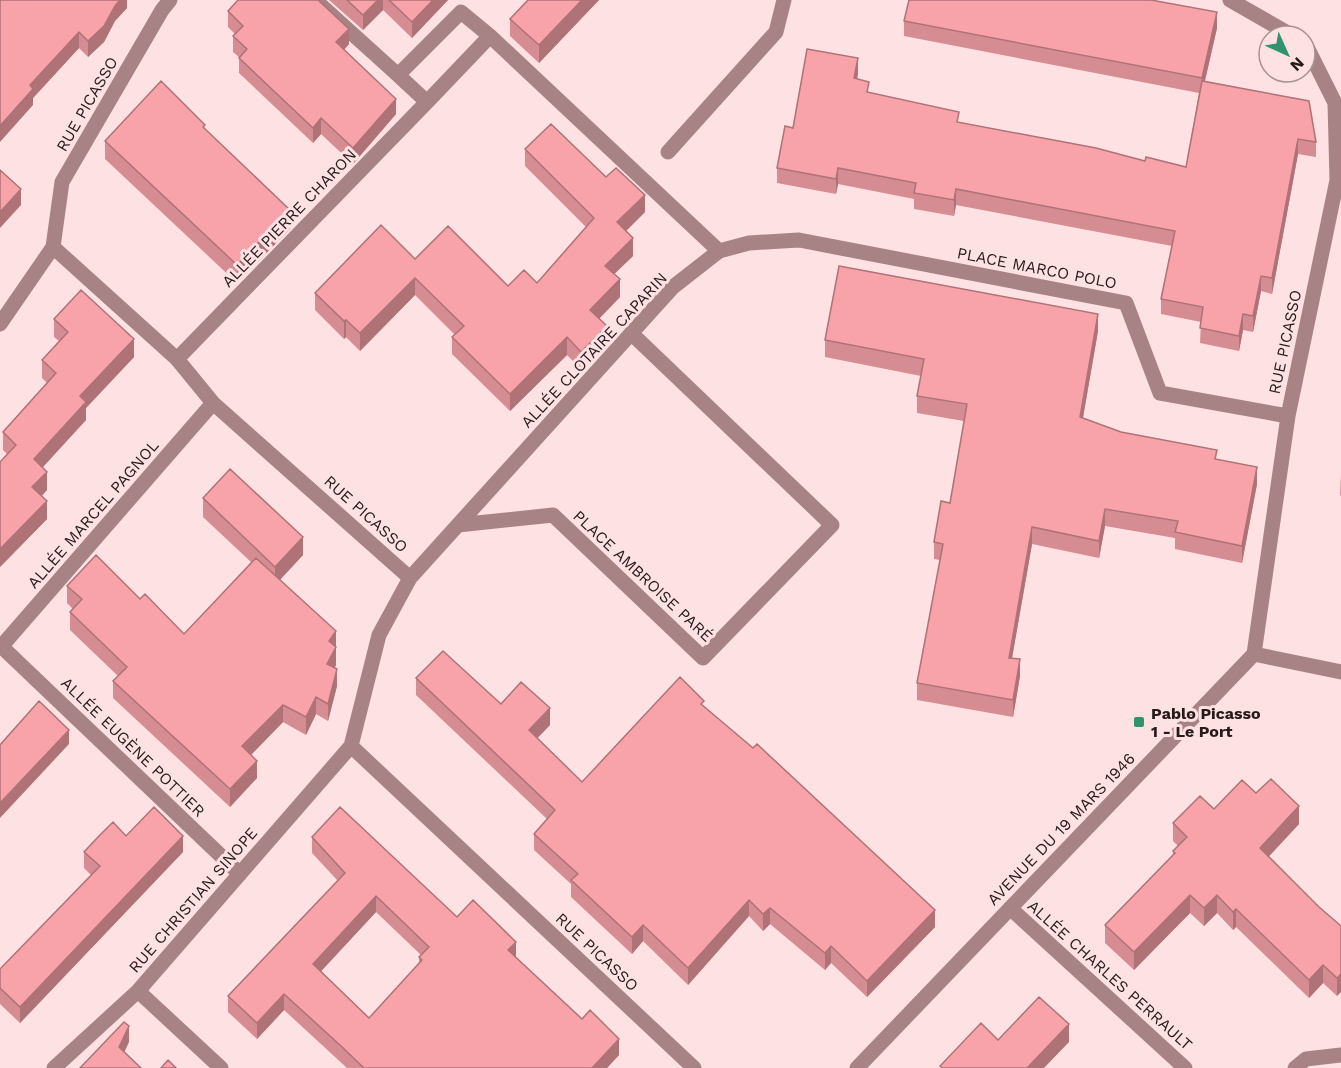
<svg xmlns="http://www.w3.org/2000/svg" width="1341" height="1068" viewBox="0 0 1341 1068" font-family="'Work Sans',sans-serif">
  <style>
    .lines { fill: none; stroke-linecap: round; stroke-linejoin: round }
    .lane { stroke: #a88385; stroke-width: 15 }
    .street { stroke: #a88385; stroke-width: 15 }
    .wall { fill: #d58c92; fill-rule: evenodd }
    .shaded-wall { fill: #ae7277 }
    .building { fill: #f8a3aa; stroke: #ae7277; stroke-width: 1.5; fill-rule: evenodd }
    .poi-dot { fill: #30936e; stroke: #fee2e3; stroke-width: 2 }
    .labels { text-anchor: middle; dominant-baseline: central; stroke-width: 6; stroke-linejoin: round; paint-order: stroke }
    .street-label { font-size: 16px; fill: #261a1b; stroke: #fee2e3 }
    .poi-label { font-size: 16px; font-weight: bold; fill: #261a1b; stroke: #fee2e3; text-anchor: start }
  </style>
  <rect width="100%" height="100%" fill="#fee2e3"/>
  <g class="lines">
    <path class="lane" d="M315,0L398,75
      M490,36L427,102L398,75L461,12L490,36L719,251
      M668,152L776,32L784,0
      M177,359L427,102"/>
    <path class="street" d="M1230,0L1293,36
      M53,247L177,359L213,403L410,578
      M0,324L53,247L62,182L162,10L170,0
      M458,525L553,515L703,658L832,525L631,333
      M2,647L240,874
      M0,648L213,403
      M1254,654L1288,416L1337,180L1335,103L1305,43
      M1254,654L1341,672
      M351,746L694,1068
      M1010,908L1185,1068
      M138,991L221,1068
      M54,1068L138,991L351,746L379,635L410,578L673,287L719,251L749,243L799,240L1126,303L1160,393L1288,416
      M857,1068L1254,654
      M1295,1068L1306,1059L1341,1055"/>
  </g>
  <path class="wall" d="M0,0H127V8L115,21L104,42L88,57L79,48L33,98V105Z
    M329,0H448L412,38L383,10L363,30Z
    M599,0L539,63L510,36V19Z
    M228,11L349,44L344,50L396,114L353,164L321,134L313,143L239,73V57L233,52V36L235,34L228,27Z
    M904,21L1217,28L1205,81L1316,142V157L1298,154L1272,294L1261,291L1253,332L1243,330L1239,351L1200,343L1201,322L1161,314V299L1172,246L956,205L954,216L914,209V199L838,184L836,194L777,183V168L793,128L858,74L857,79L869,93L959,123L1145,161L1186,167L1199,93L904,36Z
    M205,129L290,229L237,283L105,159V141Z
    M525,149L606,177L645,212L626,231L633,256L614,274L620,297L599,319L607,343L581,369L567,355L510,411L452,354V337L455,335L415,295L360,351L346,337L344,339L315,310V293L415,259L508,286L537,283L586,227L525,166Z
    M54,319L134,357L86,408V420L42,467L47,490L42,496L47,519L0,567V462L7,454L3,450V432L47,383L42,378V360L59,341L54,337Z
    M1098,331L1083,418L1121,432L1217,459L1257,484L1242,563L1175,549V538L1105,526L1099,558L1032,544L1012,658L1020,676L1013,717L917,700V683L940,560L934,559V542L950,503L964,421L917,413V396L921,376L825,357V340Z
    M1341,474V496L1340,495Z
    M203,498L303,555L280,580L336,631V665L335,667L337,686L328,721L316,714L306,735L283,722L251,755L257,778L230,807L113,698V681L118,676L70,630V612L73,609L67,603V586L140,599L184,634L251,562L203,517Z
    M416,678L501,704L550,725L537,738L582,782L704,706L935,927L867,997L831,963L825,970L770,924L763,931L749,916L688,985L643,941L632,954L571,897V884L534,850V834L547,819L416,695Z
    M1256,793L1299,824L1269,856L1319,907L1341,926L1337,996L1323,983L1309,998L1236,927L1233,930L1217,913L1204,926L1190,913L1134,970L1105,943V925L1173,855V851L1178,846L1173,841V823Z
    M126,836L183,852L20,1023L0,1004V969L91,875L84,868V852Z
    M312,837L457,917L516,957L619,1055L607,1068H347L284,1010L257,1039L228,1012V996L338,881L312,853ZM376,912L421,955L419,957V964L369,1018L321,971Z"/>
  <path class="shaded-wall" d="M120,0H127V8L115,21L104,42L88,57V41Z
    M378,0H383V10L363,30V15Z
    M433,0H448L412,38V22Z
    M582,0H599L539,63V45Z
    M1217,12V28L1202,93V78Z
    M349,29V44L336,58V42Z
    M79,32V48L33,98V105L0,142V126L30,85Z
    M858,58V74L854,94V78Z
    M396,99V114L353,164V148Z
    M321,118V134L313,143V128Z
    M1298,139V154L1272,294V278Z
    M838,168V184L836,194V179Z
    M21,189V205L0,228V212Z
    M956,189V205L954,216V200Z
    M645,195V212L617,240V222Z
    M290,210V229L237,283V265Z
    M633,238V256L605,283V266Z
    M1261,276V291L1253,332V316Z
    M415,278V295L360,351V333Z
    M620,279V297L590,328V310Z
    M1098,314V331L1080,434V417Z
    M1243,314V330L1239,351V336Z
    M346,320V337L344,339V321Z
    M607,326V343L581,369V352Z
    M567,337V355L510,411V394Z
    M134,339V357L86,408V420L34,477V459L80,396Z
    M1257,467V484L1242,563V546Z
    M47,472V490L32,505V487Z
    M47,501V519L0,567V549Z
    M1105,509V526L1099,558V541Z
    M1032,527V544L1009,675V658Z
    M303,537V555L275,585V567Z
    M336,631V665L327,682V664L329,641Z
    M1020,659V676L1013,717V700Z
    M337,669V686L328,721V704Z
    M316,697V714L306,735V717Z
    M283,705V722L242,764V746Z
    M550,708V725L529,747V730Z
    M69,730V744L0,818V803Z
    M257,761V778L230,807V789Z
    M1299,806V824L1260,866V848Z
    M183,836V852L20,1023V1007Z
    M1190,895V913L1134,970V952Z
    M1217,895V913L1204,926V908Z
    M376,896V912L313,980V964Z
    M749,900V916L688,985V968Z
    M770,908V924L763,931V914Z
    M1236,909V927L1233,930V912Z
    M935,910V927L867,997V981Z
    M643,925V941L632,954V937Z
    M516,942V959L508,950Z
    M831,946V963L825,970V953Z
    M1323,965V983L1309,998V980Z
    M1341,974V992L1337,996V978Z
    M284,994V1010L257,1039V1023Z
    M1069,1024V1042L1044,1068H1027Z
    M129,1026V1042L119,1064V1047Z
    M619,1039V1055L607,1068H592Z"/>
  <path class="building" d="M0,0H120L115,6L104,26L88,41L79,32L30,85L33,89L0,126Z
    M238,0H318L349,29L336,42L396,99L353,148L321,118L313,128L239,58L247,49L233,36L243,26L228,11Z
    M347,0H378L363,15Z
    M389,0H433L412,22Z
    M528,0H582L539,45L510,19Z
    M909,0H1151L1217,12L1202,78L904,21Z
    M807,49L858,58L854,78L869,82L867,92L959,112L957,122L1096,148L1145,161L1146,157L1186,167L1202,81L1309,101L1316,142L1298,139L1272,278L1261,276L1253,316L1243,314L1239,336L1200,328L1203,307L1161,299L1175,231L956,189L954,200L914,193L916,183L838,168L836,179L777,168L785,126L793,128Z
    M161,81L205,125L203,127L290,210L237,265L105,141Z
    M551,124L606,177L616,168L645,195L617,222L633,238L605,266L620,279L590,310L607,326L581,352L567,337L510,394L452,337L464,326L415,278L360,333L346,320L344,321L315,293L381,225L415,259L448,226L508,286L524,270L537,283L594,218L525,149Z
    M0,170L21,189L0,212Z
    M839,266L1098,314L1080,417L1121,432L1217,450L1215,459L1257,467L1242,546L1175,532L1178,521L1105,509L1099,541L1032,527L1009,658L1020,659L1013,700L917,683L943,544L934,542L941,501L950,503L967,404L917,396L924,359L825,340Z
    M81,290L134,339L80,396L86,402L34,459L47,472L32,487L47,501L0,549V462L16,445L3,432L56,373L42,360L68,332L54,319Z
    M230,469L303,537L275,567L203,498Z
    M96,555L140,599L145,594L184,634L256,558L336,631L329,641L336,647L327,664L337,669L328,704L316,697L306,717L283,705L242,746L257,761L230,789L113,681L127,667L70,612L82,599L67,586Z
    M443,651L501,704L521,682L550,708L529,730L582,782L680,677L704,701L701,704L753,748L757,744L935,910L867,981L831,946L825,953L770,908L763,914L749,900L688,968L643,925L632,937L571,880L578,874L534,834L555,810L416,678Z
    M39,701L69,730L0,803V745Z
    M1271,779L1299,806L1260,848L1319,907L1341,926V974L1337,978L1323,965L1309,980L1236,909L1233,912L1217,895L1204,908L1190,895L1134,952L1105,925L1175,853L1173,851L1187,837L1173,823L1200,796L1214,809L1242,780L1256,793Z
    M154,807L183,836L20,1007L0,988V969L100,866L84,852L98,837L113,822L126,836Z
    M340,807L457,917L473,900L516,942L508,950L582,1019L590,1010L619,1039L592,1068H364L341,1046L284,994L257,1023L228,996L345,873L312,837ZM376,896L429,947L419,957L422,960L369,1018L313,964Z
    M1039,997L1069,1024L1027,1068H943L940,1066L981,1023L998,1040Z
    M124,1022L129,1026L119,1047L141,1068H80Z
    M168,1060L176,1068H161Z"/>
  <rect class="poi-dot" x="1133" y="716" width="12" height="12" rx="3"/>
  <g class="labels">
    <g class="street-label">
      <text transform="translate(87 104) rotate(-60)">RUE PICASSO</text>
      <text transform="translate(289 218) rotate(-46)">ALLÉE PIERRE CHARON</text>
      <text transform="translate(1037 268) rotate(11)">PLACE MARCO POLO</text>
      <text transform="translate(1285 342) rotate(-78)">RUE PICASSO</text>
      <text transform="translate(594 350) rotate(-47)">ALLÉE CLOTAIRE CAPARIN</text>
      <text transform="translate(93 514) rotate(-49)">ALLÉE MARCEL PAGNOL</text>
      <text transform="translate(366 514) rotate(42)">RUE PICASSO</text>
      <text transform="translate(643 576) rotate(43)">PLACE AMBROISE PARÉ</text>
      <text transform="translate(133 747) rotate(44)">ALLÉE EUGÈNE POTTIER</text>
      <text transform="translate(1061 829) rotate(-46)">AVENUE DU 19 MARS 1946</text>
      <text transform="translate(193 900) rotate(-49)">RUE CHRISTIAN SINOPE</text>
      <text transform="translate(597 952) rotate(43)">RUE PICASSO</text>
      <text transform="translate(1110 975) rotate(42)">ALLÉE CHARLES PERRAULT</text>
    </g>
    <g class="poi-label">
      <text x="1151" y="713">Pablo Picasso<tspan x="1151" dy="18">1 - Le Port</tspan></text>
    </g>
  </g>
  <g transform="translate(1287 54) rotate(135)"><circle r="28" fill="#fee2e3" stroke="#a89293" stroke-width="1.5"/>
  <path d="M0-4.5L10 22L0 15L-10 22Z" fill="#30936e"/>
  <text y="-9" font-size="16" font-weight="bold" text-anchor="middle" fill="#261a1b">N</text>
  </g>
</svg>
